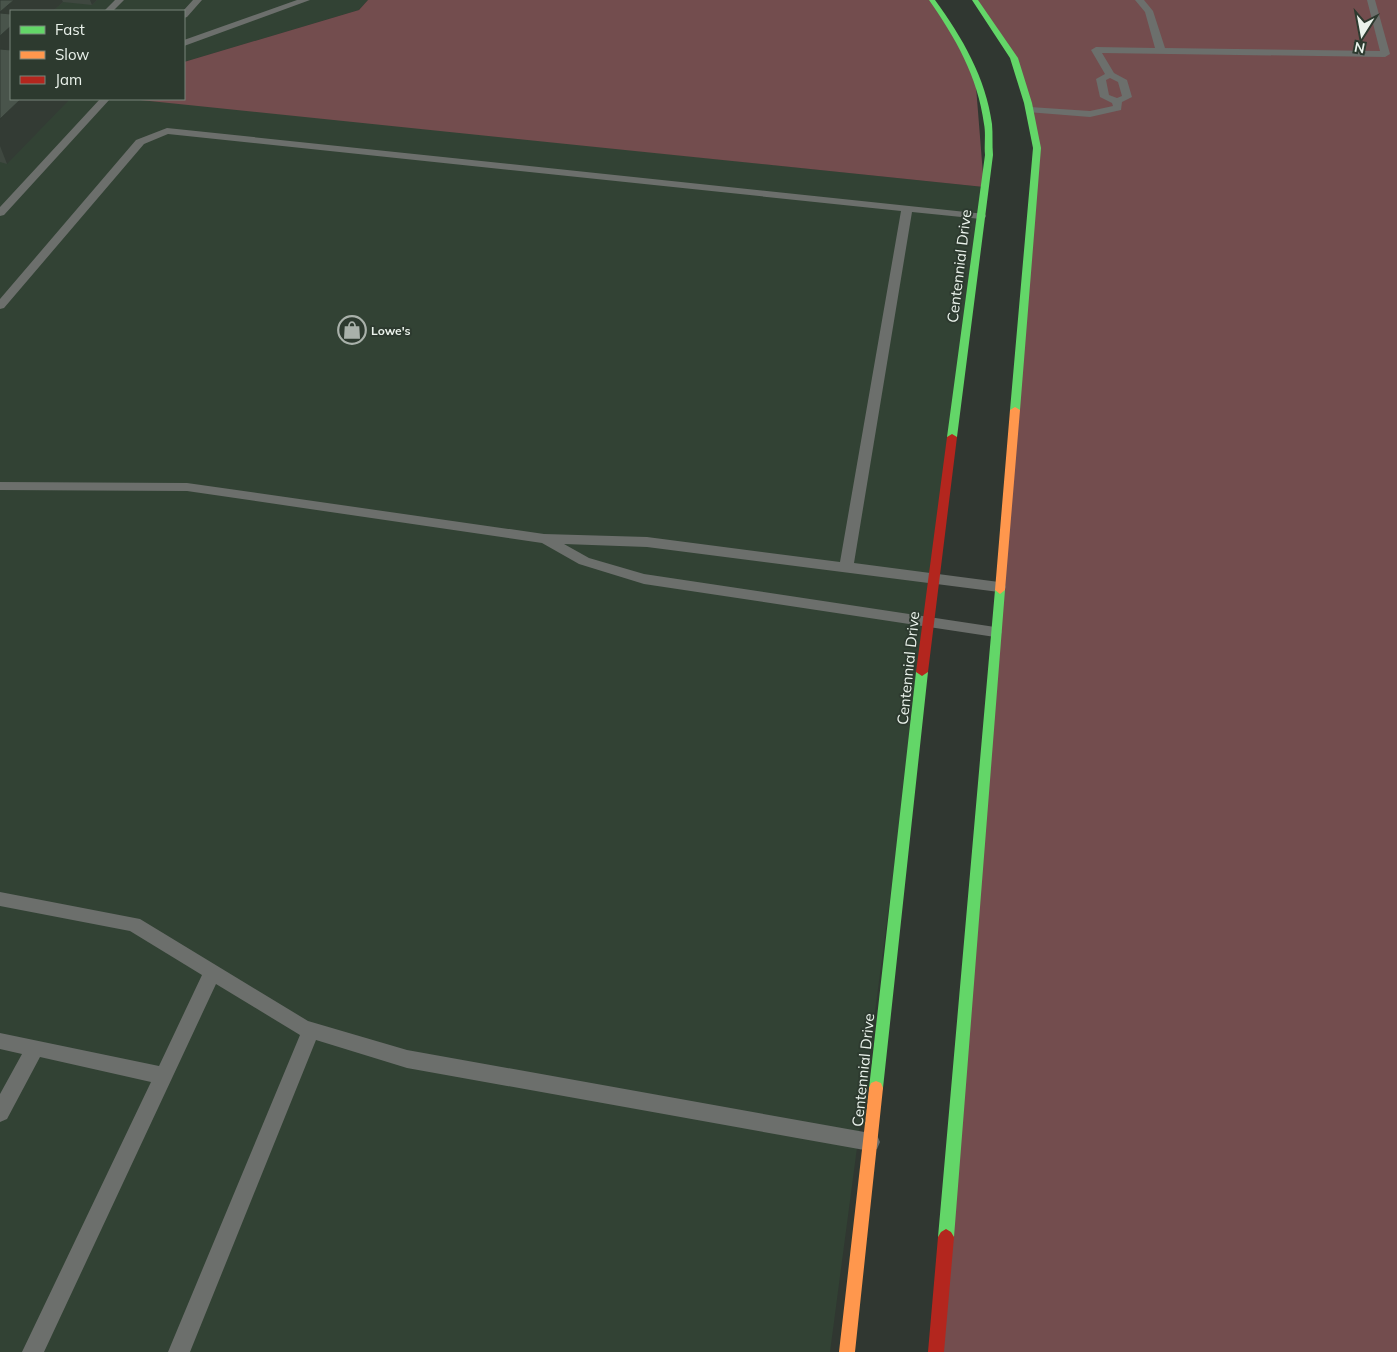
<svg xmlns="http://www.w3.org/2000/svg" width="1397" height="1352" viewBox="0 0 1397 1352" font-family="Mulish,sans-serif">
  <style>
    .built { fill: #324234 }
    .green { fill: #734d4e }
    .lines { fill: none; stroke-linecap: round; stroke-linejoin: round }
    .lane { fill: #6c6f6c; fill-rule: evenodd }
    .fast { fill: #63d668; fill-rule: evenodd }
    .slow { fill: #ff974d; fill-rule: evenodd }
    .jam { fill: #b3261e; fill-rule: evenodd }
    .wall { fill: #3f4840 }
    .shaded-wall { fill: #333b34 }
    .building { fill: #49544b; stroke: #333b34 }
    .labels { text-anchor: middle; dominant-baseline: central; stroke-width: 4; stroke-linejoin: round; paint-order: stroke }
    .far-poi-label { font-size: 12px; font-weight: bold; fill: #eaf2eb; stroke: #2d3a2f; text-anchor: start }
    .street-label { font-size: 15px; fill: #eaf2eb; stroke: #2d3a2f }
  </style>
  <rect width="100%" height="100%" fill="#303731"/>
  <path class="built" d="M0,0H368L359,10L184,62V11H11V99H141L984,187L830,1352H0Z"/>
  <path class="green" d="M368,0H932L975,74L984,187L140,100L184,99V62L359,10Z
    M975,0H1397V1352H937L1037,148L1014,58Z"/>
  <g class="lines">
    <path class="lane" d="M115,0H124L113,11H104Z
      M193,0H202L187,17L184,18L183,11Z
      M297,0H310L184,46V40Z
      M1135,0H1144L1153,11L1165,48L1380,51L1367,0H1375L1390,54L1385,57L1102,53L1114,73L1127,80L1132,97L1122,102L1121,110L1090,117L1027,112V108L1030,107L1090,111L1113,106L1112,103L1100,97L1096,79L1105,74L1091,50L1096,47L1155,48L1145,12ZM1110,78L1118,82L1122,96L1117,98L1109,95L1106,80Z
      M100,99H110L4,215L0,216V207Z
      M167,128L985,214L986,216L985,218L981,219L912,212L854,563L999,582L1004,583L1006,587L1004,591L999,592L647,547L564,544L589,558L644,574L995,627L1000,628L1002,632L1000,636L995,637L644,584L579,564L542,543L187,491L0,490V482L187,483L544,534L647,537L840,562L901,211L168,134L144,144L4,308L0,309V299L136,140Z
      M0,892L140,919L308,1021L407,1050L870,1133L877,1135L880,1142L877,1149L870,1151L407,1068L316,1040L190,1352H168L300,1035L216,984L44,1352H22L151,1082L40,1057L7,1119L0,1122V1094L22,1054L0,1049V1033L159,1066L202,975L130,931L0,906Z"/>
    <path class="fast" d="M929,0H935C962,37 986,78 992,124C993,134 992,145 993,155L957,437L952,440L947,437L985,155C984,145 986,134 984,124C978,77 955,37 929,0Z
      M972,0H978L1018,58L1032,103L1041,148L1020,410L1015,413L1010,410L1033,148L1024,103L1010,58Z
      M1000,586L1005,590L954,1237L951,1242L946,1245L941,1242L938,1237L995,590Z
      M922,668L928,672L883,1088L881,1093L876,1095L871,1093L869,1088L916,672Z"/>
    <path class="slow" d="M1015,407L1020,410L1005,590L1000,594L995,590L1010,410Z
      M876,1081L881,1083L883,1088L855,1352H839L869,1088L871,1083Z"/>
    <path class="jam" d="M952,434L957,437L928,672L922,676L916,672L947,437Z
      M946,1229L951,1232L954,1237L944,1352H928L938,1237L941,1232Z"/>
  </g>
  <path class="wall" d="M0,0H97L92,5L63,2L53,11H11L7,164L0,162Z"/>
  <path class="shaded-wall" d="M14,0H62L63,2L53,11H11V74L0,81V12Z
    M90,0H97L92,5Z
    M21,99H70L7,164L0,146V119Z"/>
  <path class="building" d="M0,0H14L0,12Z
    M0,13L11,14V26L0,36Z
    M0,49L11,50V99H21L0,119Z"/>
  <defs>
    <symbol id="shop-ring" viewBox="-11 -11 22 22"><circle r="9.5" fill="#2d3a2f" stroke="#a9b1aa" stroke-width="1.5"/><path d="M-5-2.5h2.3a2.7 3.5 0 0 1 5.4 0H5L5.5 6h-11ZM-1.5-2.5h3a1.5 2.3 0 0 0-3 0Z" fill="#a9b1aa"/></symbol>
  </defs>
  <g fill-rule="evenodd">
    <use href="#shop-ring" x="336" y="314" width="32" height="32"/>
  </g>
  <g class="labels">
    <g class="far-poi-label">
      <text x="371" y="330">Lowe's</text>
    </g>
    <g class="street-label">
      <text transform="translate(959 266) rotate(-83)">Centennial Drive</text>
      <text transform="translate(908 668) rotate(-84)">Centennial Drive</text>
      <text transform="translate(863 1070) rotate(-84)">Centennial Drive</text>
    </g>
  </g>
  <rect x="10" y="10" width="175" height="90" fill="#2d3a2f" stroke="#79847a"/>
  <rect x="20" y="26" width="25" height="8" fill="#63d668" stroke="#79847a"/>
  <text x="55" y="35" font-size="15" fill="#eaf2eb">Fast</text>
  <rect x="20" y="51" width="25" height="8" fill="#ff974d" stroke="#79847a"/>
  <text x="55" y="60" font-size="15" fill="#eaf2eb">Slow</text>
  <rect x="20" y="76" width="25" height="8" fill="#b3261e" stroke="#79847a"/>
  <text x="55" y="85" font-size="15" fill="#eaf2eb">Jam</text>
  <g transform="translate(1362 35) rotate(191)" stroke="#2d3a2f" stroke-width="4" paint-order="stroke">
  <path d="M0-4L9 19L0 12L-9 19Z" fill="#eaf2eb"/>
  <text y="-8" font-size="14" font-weight="bold" text-anchor="middle" fill="#eaf2eb">N</text>
  </g>
</svg>
